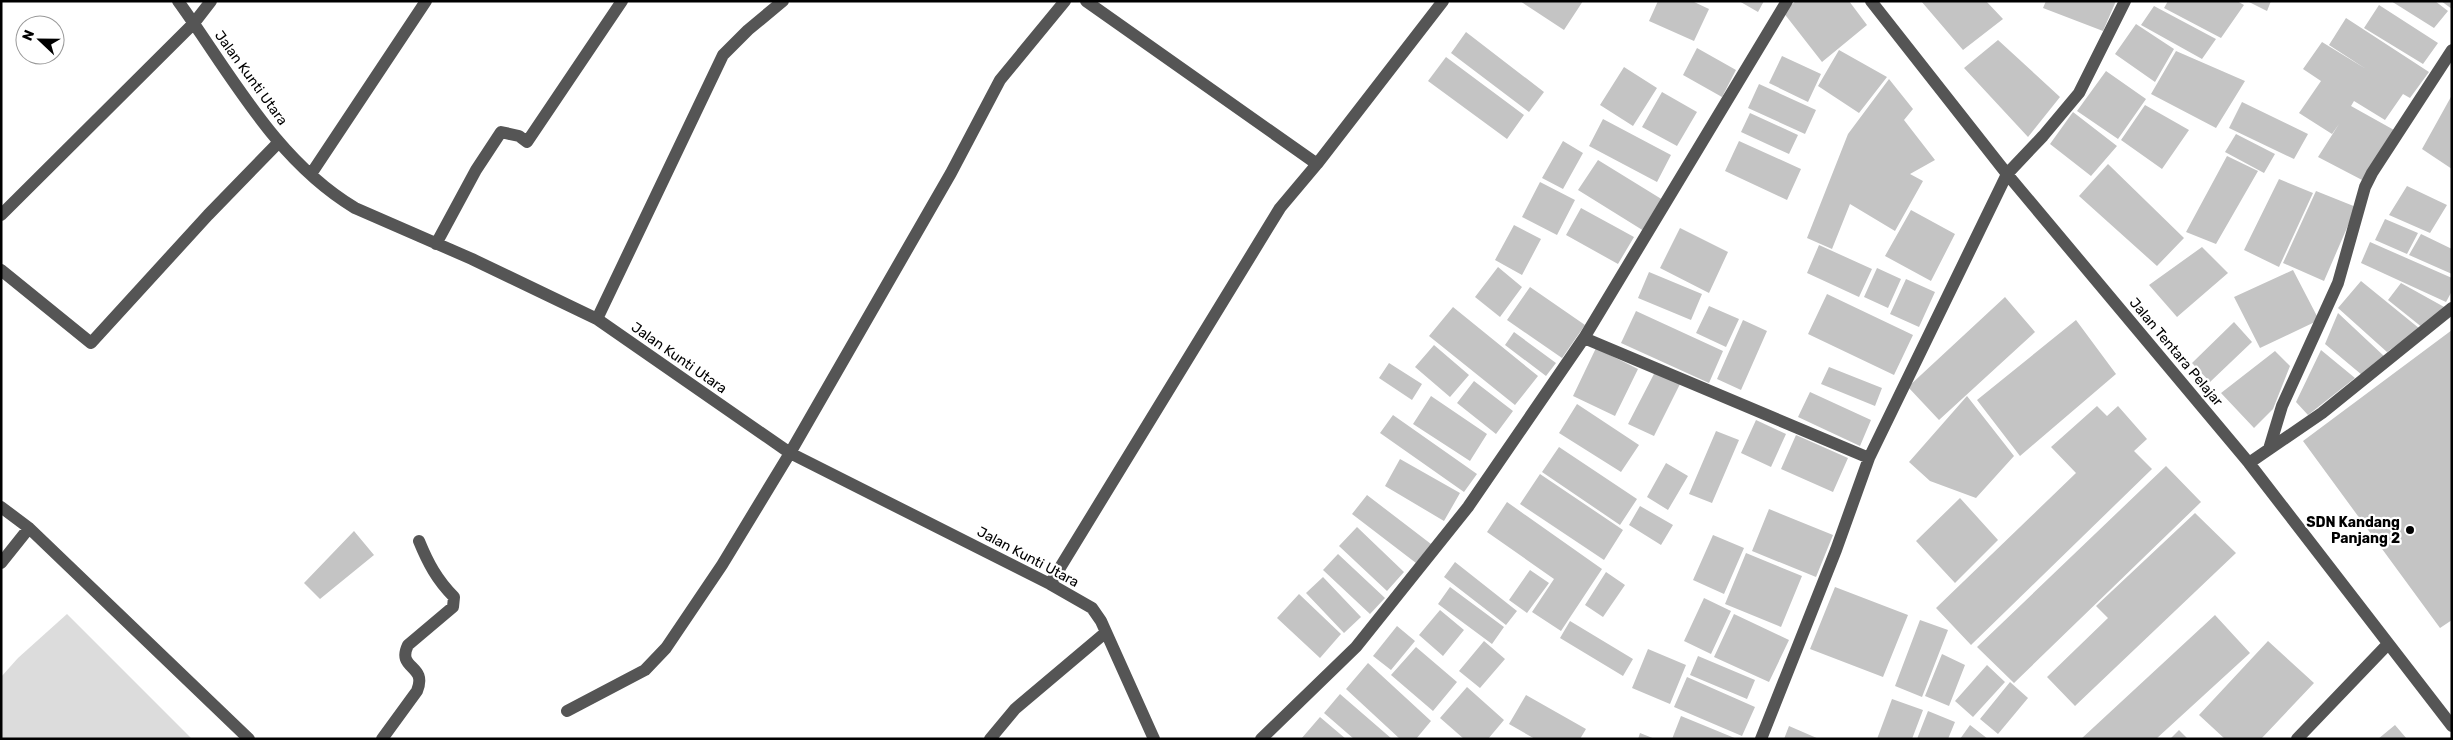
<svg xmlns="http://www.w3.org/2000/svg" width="2453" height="740" viewBox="0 0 2453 740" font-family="Rubik,sans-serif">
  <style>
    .green { fill: #dcdcdc }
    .building { fill: #c4c4c4 }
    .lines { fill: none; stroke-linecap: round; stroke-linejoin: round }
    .minor { stroke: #555; stroke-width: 12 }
    .poi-dot { fill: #000; stroke: #fff; stroke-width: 2 }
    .labels { text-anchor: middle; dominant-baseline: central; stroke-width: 4.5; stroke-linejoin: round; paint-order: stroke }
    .street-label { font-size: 14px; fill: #000; stroke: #fff }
    .poi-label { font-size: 14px; font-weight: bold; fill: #000; stroke: #fff; text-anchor: end }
  </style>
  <rect width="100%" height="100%" fill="#fff"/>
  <path class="green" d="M67,614L192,739H1V677L18,658Z"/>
  <path class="building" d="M1520,1H1583L1564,30Z
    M1658,1H1692L1709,9L1694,41L1649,21Z
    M1739,1H1764L1758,12Z
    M1796,1H1849L1867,25L1822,62L1783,12Z
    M1921,1H1986L2003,19L1963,50Z
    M2046,1H2116L2103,31L2043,8Z
    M2168,1H2237L2244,5L2221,38L2164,8Z
    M2247,1H2271L2267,11Z
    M2391,1H2435L2448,11L2434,28Z
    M2441,1H2452V9Z
    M2379,5L2438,43L2423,64L2364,28Z
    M2154,6L2216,39L2202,59L2141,25Z
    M2346,18L2429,72L2410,98L2403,94L2385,120L2354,101L2351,106L2394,130L2364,181L2318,157L2339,124L2332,134L2299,113L2321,81L2303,69L2322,42L2366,69L2329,45Z
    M2136,24L2174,49L2155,82L2115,54Z
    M1466,32L1544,92L1529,112L1451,53Z
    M1998,40L2060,97L2028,137L1964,68Z
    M1697,48L1736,70L1722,97L1683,75Z
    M1839,50L1887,77L1859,113L1818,86Z
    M2176,51L2245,81L2216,128L2151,94Z
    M1782,56L1821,74L1808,102L1769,83Z
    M1446,57L1524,115L1507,139L1428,81Z
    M1624,67L1657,88L1633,126L1600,105Z
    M2106,71L2146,99L2118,139L2077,111Z
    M1889,79L1913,109L1904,120L1935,160L1910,174L1923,181L1895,231L1850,204L1832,249L1807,238L1848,134Z
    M1759,84L1816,110L1805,134L1748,108Z
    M1662,92L1697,112L1677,146L1642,127Z
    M2452,95V169L2422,149Z
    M2242,102L2308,134L2294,159L2229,128Z
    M2145,105L2189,130L2162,169L2121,140Z
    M2073,112L2117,146L2091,176L2050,144Z
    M1750,113L1798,135L1789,154L1741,132Z
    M1603,119L1671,155L1657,182L1589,146Z
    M2236,134L2275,154L2264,173L2225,152Z
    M1563,141L1583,153L1563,189L1542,178Z
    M1739,141L1801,169L1787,200L1725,171Z
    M2227,156L2258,171L2216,244L2186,232Z
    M1598,160L1663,200L1644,231L1578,190Z
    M2108,164L2184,238L2157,266L2079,196Z
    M2279,179L2313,193L2279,267L2244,250Z
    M1540,182L1575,200L1557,235L1522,217Z
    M2407,186L2447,205L2430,233L2389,215Z
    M2316,191L2356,207L2324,281L2283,263Z
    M1581,208L1634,237L1618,264L1566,235Z
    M1911,210L1955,234L1931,281L1885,256Z
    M2385,219L2418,233L2407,254L2375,240Z
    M1514,225L1541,239L1522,275L1495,260Z
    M1680,228L1728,252L1709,293L1660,268Z
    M2421,234L2452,249V274L2409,255Z
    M2370,242L2452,278V291L2446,302L2361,263Z
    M1819,245L1872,269L1859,297L1807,273Z
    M2202,247L2228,273L2177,317L2149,285Z
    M1498,267L1522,287L1500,317L1475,297Z
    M1877,268L1901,279L1888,308L1864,297Z
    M2293,270L2319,320L2260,348L2234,297Z
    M1649,272L1702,294L1691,320L1638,298Z
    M1906,279L1935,292L1919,327L1890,314Z
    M2361,281L2420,329L2387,352L2338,308Z
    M2401,283L2446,308L2423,328L2388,300Z
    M1530,287L1585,325L1562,358L1507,320Z
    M1827,294L1913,335L1894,375L1808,334Z
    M2005,297L2035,332L1939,420L1908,387Z
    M1709,306L1739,319L1726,347L1696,333Z
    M1453,307L1538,376L1515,405L1429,336Z
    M1636,311L1723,351L1709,383L1621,343Z
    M2338,313L2385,357L2362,375L2325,344Z
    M1743,320L1767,331L1741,390L1717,379Z
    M2076,320L2116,374L2020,456L1977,400Z
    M2234,322L2252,342L2210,382L2192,363Z
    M2452,330V620L2440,628L2303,441Z
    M1514,332L1556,363L1546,376L1505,345Z
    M1434,345L1469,375L1450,397L1415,367Z
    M1596,348L1638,369L1615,416L1573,396Z
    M2321,350L2355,378L2308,415L2296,402Z
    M2275,351L2290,366L2273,409L2254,428L2221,393Z
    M1389,363L1422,384L1412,400L1379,378Z
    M1829,367L1882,388L1875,406L1821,384Z
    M1655,372L1680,384L1654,436L1628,424Z
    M1474,381L1513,411L1496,434L1457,403Z
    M1810,392L1871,420L1860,446L1798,417Z
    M1431,396L1487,434L1470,461L1413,424Z
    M1967,396L2014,456L1976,498L1930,481L1909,462Z
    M1577,404L1639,445L1621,472L1559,433Z
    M2097,406L2107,416L2118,406L2147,439L2134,451L2152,469L1971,645L1936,608L2076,473L2051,447Z
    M1393,415L1477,474L1464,492L1380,433Z
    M1756,420L1786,434L1771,467L1741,453Z
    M1716,431L1739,440L1712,503L1689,494Z
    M1796,435L1848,458L1833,492L1781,469Z
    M1559,447L1637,499L1620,525L1542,472Z
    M1400,459L1460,493L1444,521L1385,486Z
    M1666,463L1688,476L1668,510L1647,497Z
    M2166,466L2201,502L2014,683L1977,647Z
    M1540,474L1623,530L1604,560L1520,504Z
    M1367,495L1431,544L1416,563L1352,514Z
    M1960,498L1998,540L1955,583L1916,541Z
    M1507,502L1602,569L1561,631L1532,612L1554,579L1487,532Z
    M1640,506L1673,525L1661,545L1629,525Z
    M1769,509L1833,535L1816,577L1752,551Z
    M2195,513L2236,553L2075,706L2047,677L2108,618L2096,606Z
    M1357,527L1404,572L1387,591L1339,546Z
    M354,531L374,555L320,599L304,583Z
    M1713,535L1744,548L1724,594L1693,580Z
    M1746,553L1802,576L1781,627L1725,604Z
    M1338,554L1385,598L1370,614L1323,570Z
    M1455,562L1517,611L1506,625L1444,577Z
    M1530,570L1549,583L1527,613L1509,600Z
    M1606,572L1625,585L1603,617L1585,605Z
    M1323,577L1361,617L1344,633L1306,593Z
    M1450,587L1504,627L1492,644L1438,604Z
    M1835,587L1908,615L1883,677L1810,649Z
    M1299,594L1341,634L1320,658L1277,618Z
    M1704,598L1731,611L1711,654L1684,641Z
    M1440,610L1464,630L1443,656L1419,635Z
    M1734,614L1789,640L1769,682L1714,657Z
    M2215,615L2250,653L2156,739H2081Z
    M1920,620L1948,630L1922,697L1895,686Z
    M1570,621L1633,659L1623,676L1560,638Z
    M1397,626L1415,641L1391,670L1373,656Z
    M1484,641L1505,659L1480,688L1459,671Z
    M2268,641L2314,683L2261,739H2225L2199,715Z
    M1416,647L1457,682L1433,711L1391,675Z
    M1648,649L1686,665L1670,704L1632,688Z
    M1942,654L1965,665L1949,706L1925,696Z
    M1698,656L1755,680L1747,699L1690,675Z
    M1368,663L1431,721L1416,739H1400L1346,689Z
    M1987,665L2005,682L1973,717L1955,701Z
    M1687,677L1755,707L1742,736L1674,707Z
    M2010,682L2028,698L1998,734L1980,719Z
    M1467,687L1504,720L1488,739H1464L1440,718Z
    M1340,694L1392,739H1354L1324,713Z
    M1526,695L1586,729L1580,739H1535L1509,724Z
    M1892,699L1923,710L1912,739H1877Z
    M1928,711L1955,722L1948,739H1917Z
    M1681,716L1737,739H1672Z
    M1320,717L1346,739H1301Z
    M1970,725L1988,739H1960Z
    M2395,725L2407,739H2378Z
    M1789,726L1819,739H1784Z
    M2179,730L2188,739H2170Z
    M1640,733L1655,739H1638Z"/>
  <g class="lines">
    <path class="minor" d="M178,1C231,74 275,160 355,208L472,259L597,319L790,453L1050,584L1092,608L1101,621L1154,739
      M1086,1L1317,164
      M1871,1L2007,174L2249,463L2452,726
      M311,174L426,1
      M1,215L194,23L211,1
      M436,244L476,170L501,132L519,136L527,142L622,1
      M1,270L91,343L208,215L279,142
      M597,319L723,55L748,30L783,1
      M1584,338L1869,458
      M2269,449L2282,406L2338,283L2365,187L2372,173L2452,50
      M2249,463L2322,413L2452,308
      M1,507L29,528L249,739
      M1,563L29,528
      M1050,584L1280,208L1317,164L1443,1
      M567,711L645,670L666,648L722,565L790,453L951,173L1000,80L1065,1
      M382,739L417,691C428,664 396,670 408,645L453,607L454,597C437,580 428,563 419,541
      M990,739L1015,709L1105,633
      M1261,739L1356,647L1468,507L1584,338L1787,1
      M1761,739L1836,550L1869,458L2007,174L2043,136L2079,93L2125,1
      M2297,739L2388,644"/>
  </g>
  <circle class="poi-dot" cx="2410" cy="530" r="5"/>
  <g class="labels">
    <g class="street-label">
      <text transform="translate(251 78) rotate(54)">Jalan Kunti Utara</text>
      <text transform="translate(2176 352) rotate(50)">Jalan Tentara Pelajar</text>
      <text transform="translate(679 358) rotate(35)">Jalan Kunti Utara</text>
      <text transform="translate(1028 557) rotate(28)">Jalan Kunti Utara</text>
    </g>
    <g class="poi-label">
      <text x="2400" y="522">SDN Kandang<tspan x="2400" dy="16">Panjang 2</tspan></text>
    </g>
  </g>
  <rect width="2453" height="740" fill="none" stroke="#000000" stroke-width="5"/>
  <g transform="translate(40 40) rotate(292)"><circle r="24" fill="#ffffff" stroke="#999999"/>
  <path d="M0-4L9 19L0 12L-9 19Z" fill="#000000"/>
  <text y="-8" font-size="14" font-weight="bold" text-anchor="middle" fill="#000000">N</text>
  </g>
</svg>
